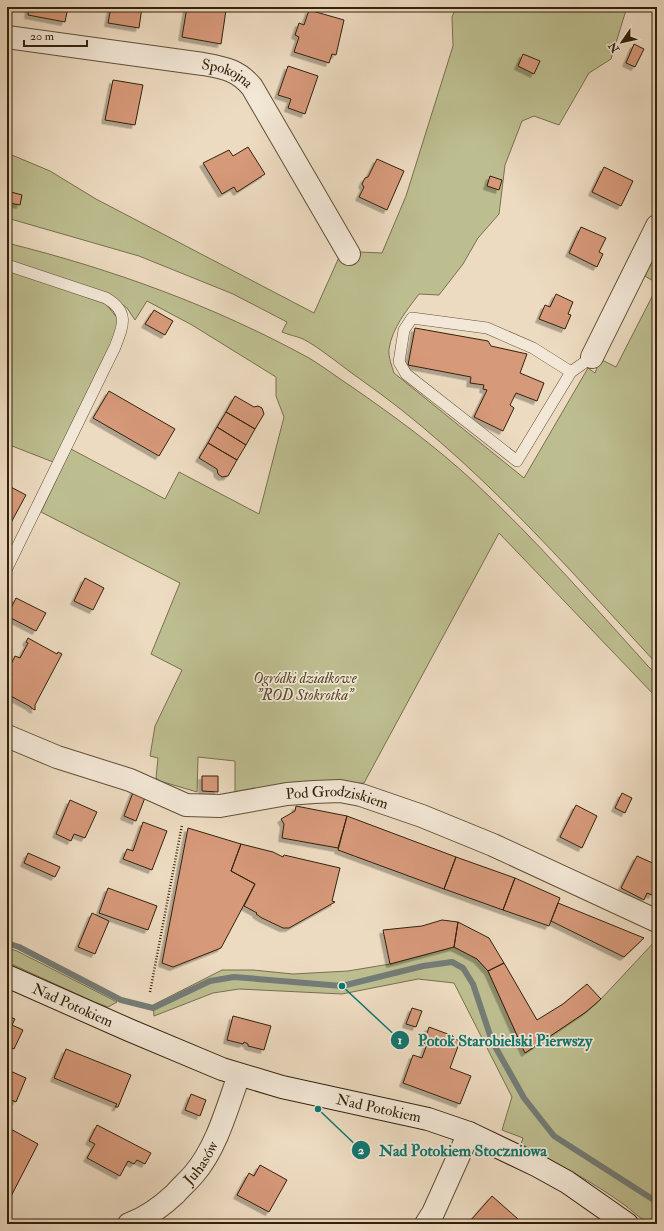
<svg xmlns="http://www.w3.org/2000/svg" width="664" height="1231" viewBox="0 0 664 1231" font-family="'IM FELL Double Pica',serif">
  <style>
    .green { fill: #bdbe90; stroke: #78704e }
    .lines { fill: none; stroke-linecap: round; stroke-linejoin: round }
    .stream { stroke: #747c77; stroke-width: 6 }
    .building { fill: #d6997a; stroke: #33220b; filter: url(#shadow) }
    .lane-casing { stroke: #625038; stroke-width: 12 }
    .street-casing { stroke: #625038; stroke-width: 24 }
    .secondary-casing { stroke: #33220b; stroke-width: 24 }
    .path { stroke: #33220b; stroke-width: 2.5; stroke-dasharray: 1 2; stroke-linecap: butt }
    .lane { stroke: #f3e8d7; stroke-width: 11 }
    .street { stroke: #f3e8d7; stroke-width: 22 }
    .secondary { stroke: #f3e8d7; stroke-width: 22 }
    .labels { text-anchor: middle; dominant-baseline: central; stroke-width: 3.5; stroke-linejoin: round; paint-order: stroke }
    .street-label { font-size: 15px; fill: #33220b; stroke: #f3e8d7 }
    .park-label { font-size: 15px; font-style: italic; fill: #56492c; stroke: #f3e8d7 }
    .leader { fill: none; stroke: #0f766e; stroke-width: 1.5 }
    .callout-dot { fill: #0f766e; stroke: #f3e8d7; stroke-width: 1.5 }
    .mark-label { font-size: 12px; text-anchor: middle; font-weight: bold; fill: #fff }
    .callout-label { font-size: 16px; text-anchor: middle; font-weight: bold; fill: #0f766e; stroke: #f3e8d7; stroke-width: 3.5; stroke-linejoin: round; paint-order: stroke }
  </style>
  <defs>
    <filter id="shadow"><feDropShadow dx="-3.5" dy="3.5" stdDeviation="0" flood-color="#0004"/></filter>
  </defs>
  <rect width="100%" height="100%" fill="#eddbc1"/>
  <filter id="stains"><feTurbulence type="fractalNoise" baseFrequency=".005" numOctaves="4"/><feColorMatrix values="0 0 0 0 .2 0 0 0 0 .09 0 0 0 0 .02 0 0 0 .5 -.17"/></filter>
  <radialGradient id="worn" r=".72"><stop offset=".6" stop-color="#630" stop-opacity="0"/><stop offset="1" stop-color="#630" stop-opacity=".3"/></radialGradient>
  <path class="green" d="M456,7H627L611,59L589,73L559,125L534,116L522,121L505,165L499,214L478,238L463,264L439,295L419,294C407,310 392,328 389,349C388,357 392,366 394,373L524,478L588,368L595,373L600,359L616,367L657,287V664C563,563 473,458 360,379C344,368 319,347 303,339C296,336 289,335 282,332L287,322L233,294L139,256L7,218V153L50,171L96,199L314,313L340,255L360,252L382,253L406,196L453,46L452,17Z
    M7,243C112,269 214,306 309,358C324,367 338,378 352,387C394,416 435,446 473,481C538,541 597,610 657,676V698L499,533L364,783L235,793V761L198,757L197,792L160,781L156,778L158,758L150,756L155,726L182,670L151,654L180,583L41,512L71,449L165,499L179,472L259,514L284,417L276,396V377L192,325L147,301L135,320L127,308L109,294L7,261Z
    M657,252V283L643,275Z
    M7,269L106,304L118,319L119,327L53,462L7,444Z
    M657,939V1224C645,1224 635,1213 626,1206C593,1182 557,1163 521,1144L523,1138L502,1130L512,1097L454,983L418,979L342,994L239,989L213,993L154,1016L153,1005L222,970H253L293,974L348,971L390,964L454,947L477,959L488,971L525,1053L586,1012L601,999Z
    M7,948L17,951L117,1002L108,1007L92,1001L7,962Z"/>
  <g class="lines">
    <path class="stream" d="M7,943L19,947L121,1000L153,1008L210,981L234,977L342,986L423,966L452,962L463,968L473,984L492,1041L524,1098L554,1136L657,1202"/>
  </g>
  <path class="building" d="M29,7H68L65,22L28,15Z
    M111,7H142L139,28L108,23Z
    M187,7H210L226,10L221,44L182,37Z
    M309,10L344,20L336,55L332,54L329,63L294,52L299,37L295,35L299,23L304,25Z
    M634,44L644,49L635,67L626,63Z
    M523,54L540,61L534,74L518,66Z
    M288,66L318,76L305,114L288,108L291,99L278,95Z
    M113,80L143,85L135,125L105,120Z
    M248,147L265,174L237,192L234,187L222,194L203,163L229,150L233,156Z
    M377,159L404,171L387,210L359,197L364,187L362,184L365,178L368,177Z
    M604,167L633,181L621,206L592,192Z
    M490,176L502,180L499,190L487,186Z
    M11,192L22,195L20,205L9,203Z
    M581,227L606,238L599,252L603,254L597,267L569,253Z
    M556,294L573,302L568,314L571,315L565,329L539,319L545,305L550,307Z
    M154,310L173,321L165,335L145,324Z
    M415,328L488,341L491,346L527,354L520,373L544,383L537,401L516,393L510,405L514,408L503,431L474,417L487,390L483,389L484,385L470,383L471,377L408,365Z
    M109,391L175,429L159,456L93,418Z
    M235,396L254,407L258,406L262,408L264,414L255,429L226,412Z
    M226,412L255,429L246,445L217,427Z
    M217,427L246,445L237,460L208,443Z
    M208,443L237,460L228,476L222,477L218,474L217,469L199,458Z
    M7,485L26,495L7,530Z
    M85,578L104,588L93,610L74,601Z
    M16,598L46,613L36,631L7,616Z
    M28,638L57,654L58,652L62,654L35,705V710L31,708V707L7,694V684L12,674L7,672L15,656L20,658L28,643L26,642Z
    M202,776H218V792L202,791Z
    M134,790L146,795L136,821L124,816Z
    M622,793L632,798L625,813L615,808Z
    M70,800L97,812L85,838L74,834L71,841L56,834Z
    M576,805L597,816L582,848L560,837Z
    M296,806L347,816L338,848L282,838L284,824L281,819L295,811Z
    M347,816L456,857L444,889L338,850Z
    M143,822L167,831L152,870L123,859L127,849L133,851Z
    M188,828L241,844L231,871L255,884L221,948L173,967L162,963Z
    M241,844L273,852L283,857L284,855L340,868L332,901L335,902L289,928H283L262,918L256,914L257,913L244,906L255,884L231,871Z
    M28,853L60,867L55,877L24,863Z
    M637,856L657,865V885L652,895L647,893L644,900L621,888Z
    M456,857L515,878L503,910L444,889Z
    M515,878L560,898L549,926L503,910Z
    M108,888L157,906L148,930L99,913Z
    M558,903L644,938L624,957L551,921Z
    M92,913L109,921L95,954L78,947Z
    M442,920L458,922L454,947L390,964L383,930L422,926Z
    M458,922L489,938L504,963L488,971L477,959L454,947Z
    M504,963L537,1020L563,1004L587,984L601,999L586,1012L525,1053L488,971Z
    M412,1008L422,1011L416,1027L406,1024Z
    M7,1016L15,1019L12,1025L23,1030L14,1049L7,1046Z
    M233,1016L271,1026L264,1050L248,1046V1044L244,1042L243,1044L227,1040Z
    M429,1027L453,1036V1038L460,1041L450,1068L471,1076L460,1104L403,1083L413,1055L422,1058L427,1044L424,1043Z
    M66,1049L131,1075L118,1107H115L117,1104L54,1078Z
    M8,1070L26,1078L16,1102L7,1098Z
    M191,1094L206,1100L200,1116L185,1110Z
    M97,1125L151,1153L145,1164L137,1160L134,1164L128,1161L120,1176L87,1158L95,1144L89,1141Z
    M7,1127L38,1144L7,1204Z
    M260,1165L287,1180L269,1212L237,1195L249,1173L254,1176Z
    M492,1196L518,1219L514,1224H476L471,1220Z"/>
  <g class="lines">
    <defs>
      <path id="lane" d="M7,265L106,298C130,312 123,326 115,347L7,568
        M571,372L533,348L487,328L412,318L404,330L399,362L406,374L517,461L571,372L592,357"/>
      <g id="street">
        <path id="s1" d="M7,37L203,64C225,68 238,70 252,87L349,254"/>
        <path d="M592,357L657,226"/>
        <path id="s2" d="M7,736L57,757L130,780L186,805L220,806L287,794L314,792L340,791L361,795L422,816L493,845L657,921"/>
        <path id="s3" d="M129,1224C146,1218 162,1206 175,1194C181,1187 188,1181 194,1174C217,1147 227,1108 239,1075"/>
        <path d="M426,1224L433,1213L469,1133"/>
      </g>
      <g id="secondary">
        <path id="s4" d="M7,976L129,1030L222,1069L282,1087L428,1119L469,1133L538,1166L567,1182L627,1224"/>
      </g>
    </defs>
    <use href="#lane" class="lane-casing"/>
    <use href="#street" class="street-casing"/>
    <use href="#secondary" class="secondary-casing"/>
    <path class="path" d="M150,992L182,825"/>
    <use href="#lane" class="lane"/>
    <use href="#street" class="street"/>
    <use href="#secondary" class="secondary"/>
  </g>
  <g class="labels">
    <g class="street-label">
      <text stroke="none"><textPath href="#s1" startOffset="224">Spokojna</textPath></text>
      <text stroke="none"><textPath href="#s2" startOffset="345">Pod Grodziskiem</textPath></text>
      <text stroke="none"><textPath href="#s4" startOffset="72">Nad Potokiem</textPath></text>
      <text stroke="none"><textPath href="#s4" startOffset="396">Nad Potokiem</textPath></text>
      <text stroke="none"><textPath href="#s3" startOffset="96">Juhasów</textPath></text>
    </g>
    <g class="park-label">
      <text x="305" y="678">Ogródki działkowe<tspan x="305" dy="17">"ROD Stokrotka"</tspan></text>
    </g>
  </g>
  <path class="leader" d="M342 986L400 1040M318 1109L361 1150"/>
  <g class="callout-dot">
    <circle cx="342" cy="986" r="4"/>
    <circle cx="318" cy="1109" r="4"/>
    <circle cx="400" cy="1040" r="10"/>
    <circle cx="361" cy="1150" r="10"/>
  </g>
  <g class="mark-label">
    <text x="400" y="1044">1</text>
    <text x="361" y="1154">2</text>
  </g>
  <g class="callout-label">
    <text x="505" y="1046">Potok Starobielski Pierwszy</text>
    <text x="463" y="1156">Nad Potokiem Stoczniowa</text>
  </g>
  <rect width="664" height="1231" fill="none" stroke="#eddbc1" stroke-width="24"/>
  <rect x="8" y="8" width="648" height="1215" fill="none" stroke="#33220b" stroke-width="2"/>
  <rect x="12" y="12" width="640" height="1207" fill="none" stroke="#33220b"/>
  <g transform="translate(622 42) rotate(236)" stroke="#f3e8d7" stroke-width="3" paint-order="stroke">
  <path d="M0-3L7 15L0 10L-7 15Z" fill="#33220b"/>
  <text y="-6" font-size="11" font-weight="bold" text-anchor="middle" fill="#33220b">N</text>
  </g>
  <path d="M24 40v6h63v-6" fill="none" stroke="#33220b" stroke-width="2"/>
  <text x="30" y="40" font-size="12" fill="#33220b" stroke="#f3e8d7" stroke-width="3" paint-order="stroke">20 m</text>
  <rect width="100%" height="100%" filter="url(#stains)"/>
  <rect width="100%" height="100%" fill="url(#worn)"/>
</svg>
